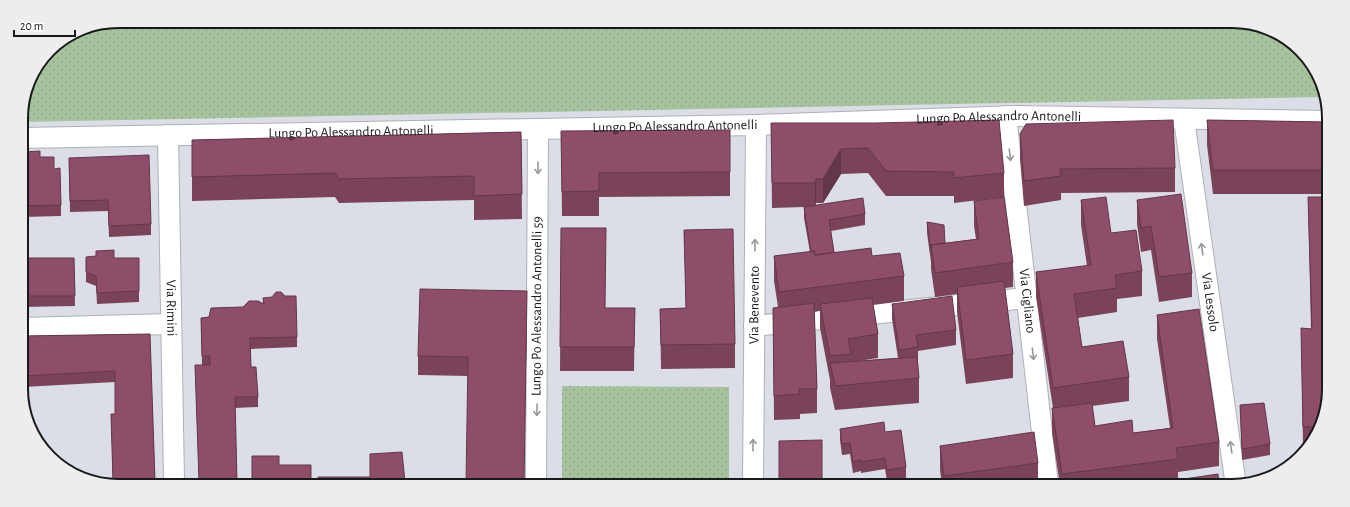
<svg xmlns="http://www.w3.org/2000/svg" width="1350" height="507" viewBox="0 0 1350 507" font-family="'Alegreya Sans',sans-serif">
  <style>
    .park { fill: url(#park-dots) }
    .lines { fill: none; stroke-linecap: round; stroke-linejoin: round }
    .minor-casing { stroke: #adb0b7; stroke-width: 22 }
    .minor { stroke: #fff; stroke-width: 20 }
    .wall { fill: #7a435a }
    .shaded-wall { fill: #63374a }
    .building { fill: #8e4e69; stroke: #63374a }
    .oneway { stroke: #989899 }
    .labels { text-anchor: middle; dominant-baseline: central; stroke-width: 4; stroke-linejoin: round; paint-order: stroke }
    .street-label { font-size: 14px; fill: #191a1c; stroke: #fff }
    .rim { fill: none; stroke: #191a1c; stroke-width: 2 }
  </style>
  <defs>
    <pattern id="park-dots" width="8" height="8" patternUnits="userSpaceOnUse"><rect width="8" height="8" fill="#a7c39d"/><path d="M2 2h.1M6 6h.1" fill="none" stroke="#8fa787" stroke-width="1.8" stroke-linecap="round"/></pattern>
  </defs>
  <rect width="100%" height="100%" fill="#dbdee6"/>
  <path class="park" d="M118,21L1263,26L1305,54L1324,97L21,122V112L31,75L54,45L81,28Z
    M562,386L729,387V484L562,483Z"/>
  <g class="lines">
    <defs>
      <g id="minor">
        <path id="s1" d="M1006,116L1048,485"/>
        <path id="s2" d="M1184,119L1236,486"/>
        <path id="s3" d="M168,135L174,481"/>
        <path id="s4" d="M21,138L756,125L1017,116L1328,121"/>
        <path d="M754,326L1027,298"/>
        <path d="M22,328L171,324"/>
        <path id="s5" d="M536,483L538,129"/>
        <path id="s6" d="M753,484L756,125"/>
      </g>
    </defs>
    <use href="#minor" class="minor-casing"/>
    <use href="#minor" class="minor"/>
  </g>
  <path class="wall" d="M1207,120L1328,122L1327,194H1213L1207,145Z
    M771,123L1004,173V197L954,203V196H886L868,173L841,174L823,203H816L815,205L865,214V225L831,231L834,252L872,256L904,276V301L873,305L878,334V358L858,361L898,358L892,319V304L956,330V345L918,351V363L919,378V403L835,410L830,388V380L820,328V311L814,312L817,389V413L800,414V419L774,420L773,308L778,307L774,281V256L810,252L804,218V207L772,208Z
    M730,130V196L599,197V216H562L561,131Z
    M521,132L522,219L474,220V200L339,203L335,197L192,201V140Z
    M1020,134L1175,168V192L1061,193V200L1024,206L1020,159Z
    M21,157H40L54,169L61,205V216L22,217Z
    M69,158L151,224V235L109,237L108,211L70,212Z
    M1308,197L1324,420L1305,447H1303L1301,328L1311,329Z
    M1081,200L1111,233L1142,271V296L1117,299V312L1078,318L1082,347L1129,377V401L1092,406L1095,426L1133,433L1170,428L1157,339V315L1219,442V466L1178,472V483L1176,484V486L1060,485L1052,433V408H1053L1036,297V272L1087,266L1081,225Z
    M1137,200L1192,273V297L1159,302L1151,250L1141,252L1137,224Z
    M974,201L1013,262V287L1005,288L1013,354V378L966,384L957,312V294L935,297L931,269V262L927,233V222L945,243L976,239L974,226Z
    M561,228L605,308H635L634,371H560Z
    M684,230L735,344V368L661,369L660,309L686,308Z
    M22,258H74L75,306L22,307Z
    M114,258H139V302L97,304L96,286L86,282V272Z
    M263,298L297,337V347L251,349V367L258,397V407L235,408L237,482L199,481L195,365H202L201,318L209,317L243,307L263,303Z
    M527,310L468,376L418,375V356Z
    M150,334L155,481H113L111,414H115V382L23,387L22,336Z
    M1240,405L1270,444V455L1242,460Z
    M840,429L885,432L906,467V478L887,481L885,469L861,473V471L853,473L850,454L842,455L840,440Z
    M940,446L1038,463V485H942L940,470Z"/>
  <path class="shaded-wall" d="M841,149V174L823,203V179Z
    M816,179V203L815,207V183Z
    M527,291V310L524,483Z"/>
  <path class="building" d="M999,120L1004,173L954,178V172L886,171L868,148L841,149L823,179H816L815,183H772L771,123H876Z
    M1173,120L1175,168L1060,169L1061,176L1024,181L1020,134L1026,124Z
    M1207,120L1328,122L1327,170H1213Z
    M730,130V172L599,173V191L562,192L561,131Z
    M521,132L522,194L474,196V176L339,179L335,173L192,177V140Z
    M40,151V157H54V169L60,168L61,205L22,206V152Z
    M149,155L151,224L109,226L108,200L70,201L69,158Z
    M1181,194L1192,273L1159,277L1151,226L1141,228L1137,200Z
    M1004,197L1013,262L935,273L931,245L979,239L974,201Z
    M1106,197L1111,233L1136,230L1142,271L1115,275L1117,288L1074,294L1082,347L1123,341L1129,377L1053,388L1036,272L1091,265L1081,200Z
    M1308,197H1327L1324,420L1319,427H1303L1301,328L1312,329Z
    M863,198L865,214L829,220L834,252L815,255L814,251L811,252L804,207Z
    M927,222L944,225L945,243L931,245V251Z
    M561,228H606L605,308H635L634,347H560Z
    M733,229L735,344L661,345L660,309L686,308L684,230Z
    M871,248L872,256L900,253L904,276L779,292L774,256L814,251L815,255Z
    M114,250V258H139V291L97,293L96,276L86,272V257L96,256V251Z
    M22,258H74L75,296H22Z
    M1004,281L1013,354L966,360L957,287Z
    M420,289L527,291L524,483H466L468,357L418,356Z
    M276,292H281L285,296H296L297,337L250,338L251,367H256L258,397H235L237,482L199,481L195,365H210V356H202L201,318L209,317L211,308L243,307L249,301H258L264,304L263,298L272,297Z
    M952,296L956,330L916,335L918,347L899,350L892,304Z
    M872,298L878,334L848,339L851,354L830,356L820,304Z
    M814,303L817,389H799L800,394L774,396L773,308Z
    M1199,309L1219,442L1176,448L1178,459L1062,474L1052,408L1092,403L1095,426L1132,420L1133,433L1173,428L1157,315Z
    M150,334L155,481H113L111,414H115V371L23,376L22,336Z
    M917,357L919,378L835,386L830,363Z
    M1264,403L1270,444L1242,449L1240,405Z
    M884,422L885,432L901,430L906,467L887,470L885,458L861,462V460L853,462L850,443L842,444L840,429Z
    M1034,432L1038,463L944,476L940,446Z
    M822,440V484H779V441Z
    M402,452L405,482H252V456H279V465H311V479L318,480V477H370V454Z
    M1218,474L1219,486H1185L1184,479Z
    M1175,479L1176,486L1126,485Z"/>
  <defs><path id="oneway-shaft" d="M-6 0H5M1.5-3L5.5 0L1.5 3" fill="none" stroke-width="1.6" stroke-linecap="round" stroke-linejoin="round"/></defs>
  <g class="oneway">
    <use href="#oneway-shaft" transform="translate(1010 155) rotate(83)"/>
    <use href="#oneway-shaft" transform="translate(538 168) rotate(90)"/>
    <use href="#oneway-shaft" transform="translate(755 245) rotate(-90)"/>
    <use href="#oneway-shaft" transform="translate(1202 249) rotate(-98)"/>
    <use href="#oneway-shaft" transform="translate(1033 354) rotate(83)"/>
    <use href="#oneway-shaft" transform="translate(537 410) rotate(91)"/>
    <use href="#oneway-shaft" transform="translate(753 445) rotate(-90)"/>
    <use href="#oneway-shaft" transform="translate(1231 447) rotate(-98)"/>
  </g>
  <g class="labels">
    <g class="street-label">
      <text stroke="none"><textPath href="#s4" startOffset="978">Lungo Po Alessandro Antonelli</textPath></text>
      <text stroke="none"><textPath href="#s4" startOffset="654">Lungo Po Alessandro Antonelli</textPath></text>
      <text stroke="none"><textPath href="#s4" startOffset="330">Lungo Po Alessandro Antonelli</textPath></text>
      <text stroke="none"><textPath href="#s1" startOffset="186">Via Cigliano</textPath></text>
      <text stroke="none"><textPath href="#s2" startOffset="185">Via Lessolo</textPath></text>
      <text stroke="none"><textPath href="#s6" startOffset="179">Via Benevento</textPath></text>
      <text stroke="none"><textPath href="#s5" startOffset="177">Lungo Po Alessandro Antonelli 59</textPath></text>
      <text stroke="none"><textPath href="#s3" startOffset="173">Via Rimini</textPath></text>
    </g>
  </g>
  <path d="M0 0H1350V507H0ZM118 28H1232A90 90 0 0 1 1322 118V389A90 90 0 0 1 1232 479H118A90 90 0 0 1 28 389V118A90 90 0 0 1 118 28Z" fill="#ededed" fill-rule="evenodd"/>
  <path class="rim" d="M118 28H1232A90 90 0 0 1 1322 118V389A90 90 0 0 1 1232 479H118A90 90 0 0 1 28 389V118A90 90 0 0 1 118 28Z"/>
  <path d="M14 30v6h61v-6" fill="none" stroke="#191a1c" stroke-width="2"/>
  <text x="20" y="30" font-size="12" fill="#191a1c" stroke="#ffffff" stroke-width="3" paint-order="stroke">20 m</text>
</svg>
